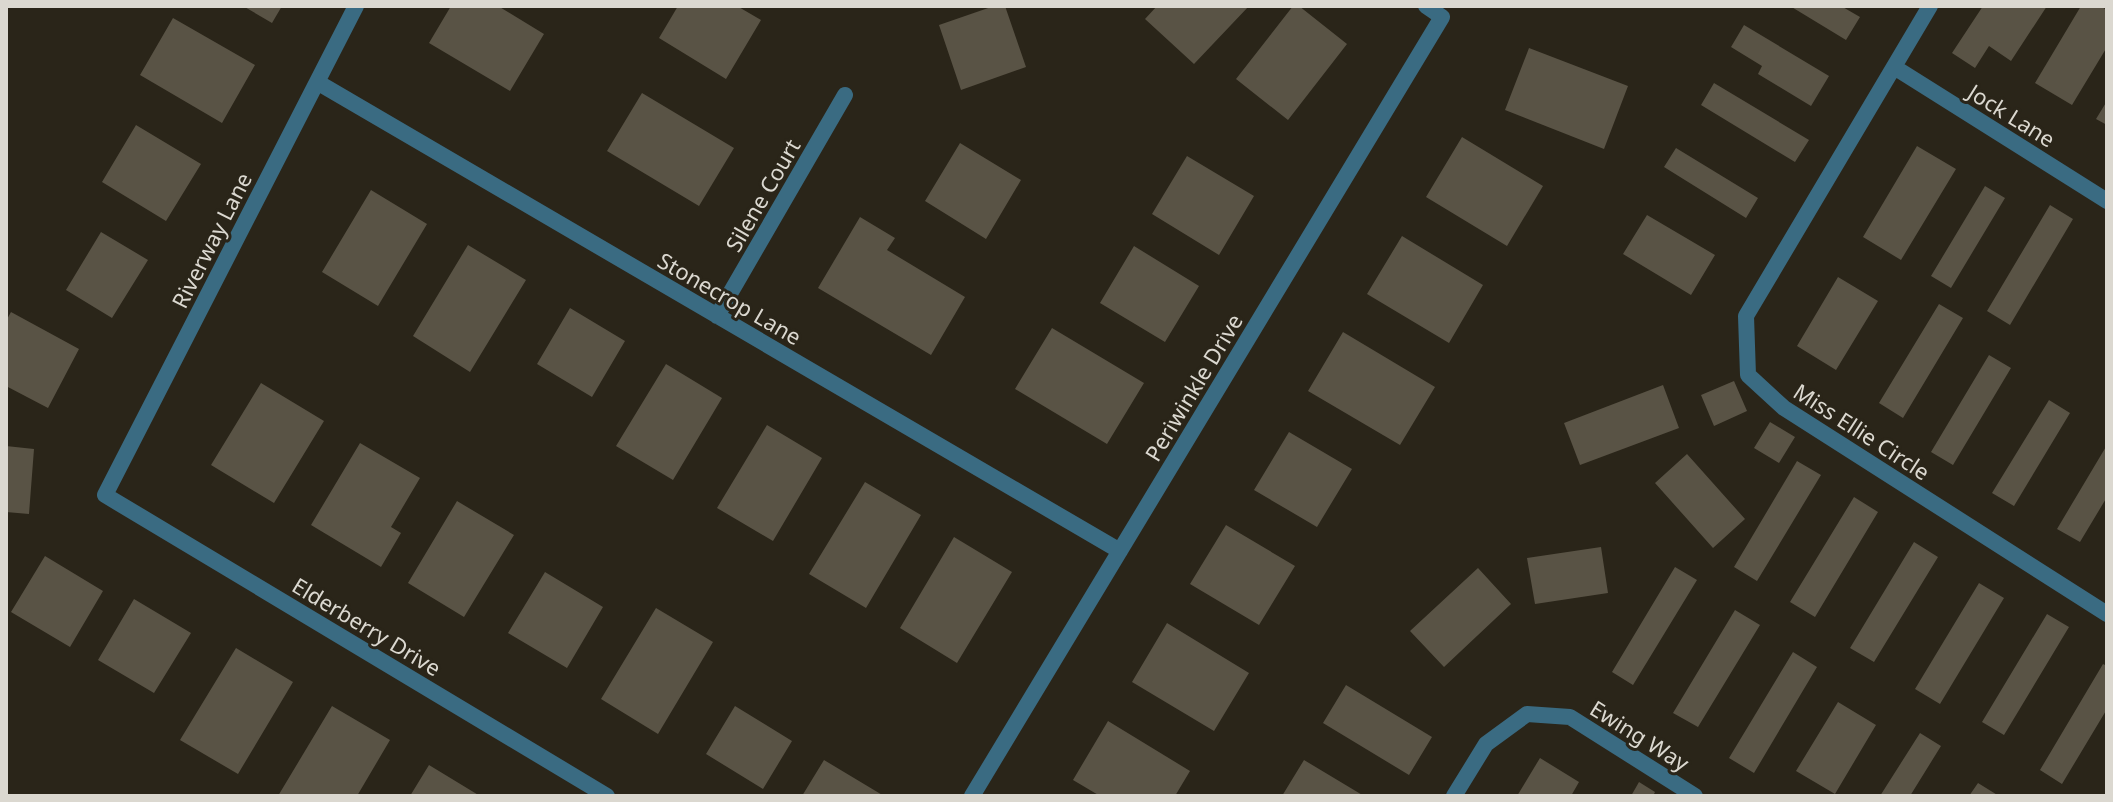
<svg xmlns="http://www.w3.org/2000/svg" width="2113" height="802" viewBox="0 0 2113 802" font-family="'Noto Sans',sans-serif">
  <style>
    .building { fill: #595345 }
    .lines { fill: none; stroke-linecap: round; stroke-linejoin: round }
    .street { stroke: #3a6b82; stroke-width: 16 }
    .labels { text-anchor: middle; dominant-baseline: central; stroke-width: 6; stroke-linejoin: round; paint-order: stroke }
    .street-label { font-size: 22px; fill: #dbd8d0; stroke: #2a2519 }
  </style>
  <rect width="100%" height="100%" fill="#2a2519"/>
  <path class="building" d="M243,6H282L272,23Z
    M451,6H498L544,34L510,91L429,43Z
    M678,6H737L761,20L726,79L659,38Z
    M994,6H1005L1026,67L961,90L939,25Z
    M1157,6H1249L1194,64L1145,19Z
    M1293,6H1299L1347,44L1288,120L1236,79Z
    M1790,6H1841L1860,17L1846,40Z
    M1983,6H2047L2011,61L1989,46L1975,68L1952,53Z
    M2081,6H2100L2107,10V47L2072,105L2035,83Z
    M173,18L255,65L222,123L140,75Z
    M1744,25L1829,76L1811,106L1758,74L1762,66L1731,47Z
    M1529,48L1628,86L1604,149L1505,110Z
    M1714,83L1809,140L1795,162L1701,105Z
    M642,93L734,148L699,206L607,151Z
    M2107,101V125L2096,119Z
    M136,125L201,164L166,221L102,182Z
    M1462,137L1543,186L1507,246L1426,197Z
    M960,143L1021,180L986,239L925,201Z
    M1917,146L1956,169L1901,260L1863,237Z
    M1676,148L1758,198L1746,218L1664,167Z
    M1187,156L1254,196L1219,255L1152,214Z
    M1985,186L2005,198L1951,288L1931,276Z
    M371,190L427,224L378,306L322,272Z
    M2050,205L2073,219L2010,325L1987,311Z
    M1647,215L1715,255L1691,295L1623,254Z
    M860,217L895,238L887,250L965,297L931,355L818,288Z
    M101,232L148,260L112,318L66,290Z
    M1402,236L1483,285L1449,343L1367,294Z
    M468,245L526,280L470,372L413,336Z
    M1134,246L1199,286L1165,342L1100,303Z
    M1838,277L1878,301L1836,370L1797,346Z
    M1939,304L1963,318L1903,418L1879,403Z
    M570,308L625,341L592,397L537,364Z
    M11,312L79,349L48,408L6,386V321Z
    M1052,328L1144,383L1107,444L1015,389Z
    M1343,332L1435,387L1400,445L1308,391Z
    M1989,355L2011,368L1953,465L1931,452Z
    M666,364L722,398L673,480L616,446Z
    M1734,381L1747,411L1714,426L1701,395Z
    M261,383L324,421L274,503L211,465Z
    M1663,385L1679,428L1580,465L1564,423Z
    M2049,400L2070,413L2014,506L1992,493Z
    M1770,422L1795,437L1779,463L1754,448Z
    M767,425L822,458L773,541L717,508Z
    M1289,432L1352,469L1317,527L1254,490Z
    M360,443L420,478L391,527L401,533L381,567L311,525Z
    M2107,445V497L2080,542L2057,529Z
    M6,446L34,449L29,514L6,512Z
    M1687,454L1745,519L1713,548L1655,483Z
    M1797,461L1821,475L1757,581L1734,567Z
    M865,482L921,515L866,608L809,574Z
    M1854,497L1878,512L1815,617L1790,602Z
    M457,501L514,535L464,617L408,583Z
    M1226,525L1295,566L1259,625L1190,584Z
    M954,537L1012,572L957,663L900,628Z
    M1914,542L1938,557L1874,662L1850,648Z
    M1601,547L1608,593L1535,604L1527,558Z
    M45,556L103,591L70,647L11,612Z
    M1675,567L1697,580L1633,685L1612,672Z
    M1478,568L1511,604L1444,667L1410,631Z
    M545,572L603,607L567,668L508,633Z
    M1979,583L2004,598L1940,704L1915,689Z
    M134,599L191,633L154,693L98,660Z
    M656,608L713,642L658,734L601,699Z
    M1735,610L1760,625L1698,727L1673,713Z
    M2047,614L2069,627L2004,735L1982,722Z
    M1167,623L1249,673L1214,731L1132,682Z
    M236,648L293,682L238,774L180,740Z
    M1793,652L1817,667L1754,773L1729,758Z
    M2103,664L2107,666V709L2062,784L2040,770Z
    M1346,685L1432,737L1409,775L1323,723Z
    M1838,702L1876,725L1835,794L1796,771Z
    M332,706L390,740L357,796H278Z
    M735,706L792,741L763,789L706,754Z
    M1108,721L1190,771L1175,796H1100L1073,780Z
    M1920,733L1941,746L1910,796H1880Z
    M1540,758L1579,782L1571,796H1517Z
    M824,760L884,796H802Z
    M1304,760L1364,796H1282Z
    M429,765L480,796H410Z
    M1639,782L1655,792L1653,796H1631Z
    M1978,783L1999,796H1969Z"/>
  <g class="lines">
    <path class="street" d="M356,6L105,495L607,796
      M1930,6L1746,316L1748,375L1784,408L2107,614
      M1894,67L2107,201
      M317,82L1120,551
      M717,316L845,95
      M972,796L1442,17L1426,6
      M1454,796L1486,744L1527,714L1570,717L1695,796"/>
  </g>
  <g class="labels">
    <g class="street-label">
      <text transform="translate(2012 115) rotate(32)">Jock Lane</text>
      <text transform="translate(762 195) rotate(-60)">Silene Court</text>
      <text transform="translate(211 240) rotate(-63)">Riverway Lane</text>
      <text transform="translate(730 298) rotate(30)">Stonecrop Lane</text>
      <text transform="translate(1193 387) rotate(-59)">Periwinkle Drive</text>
      <text transform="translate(1862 431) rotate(33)">Miss Ellie Circle</text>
      <text transform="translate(367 626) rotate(31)">Elderberry Drive</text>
      <text transform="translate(1640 735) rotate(32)">Ewing Way</text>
    </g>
  </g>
  <rect width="2113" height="802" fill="none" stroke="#dbd8d0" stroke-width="16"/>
</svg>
